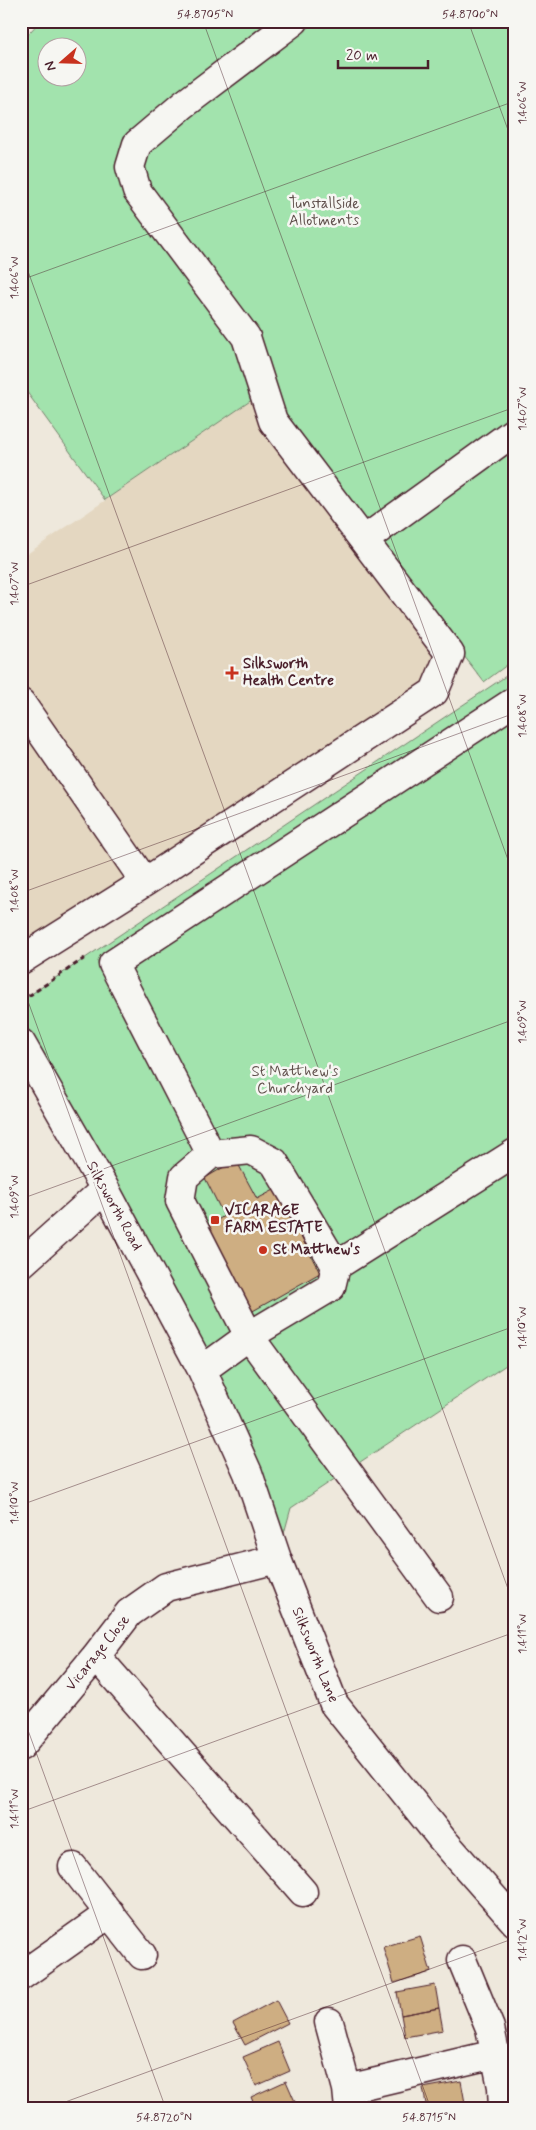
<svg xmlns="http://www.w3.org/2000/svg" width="536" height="2130" viewBox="0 0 536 2130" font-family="Mynerve,sans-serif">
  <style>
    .built { fill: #e4d7c1 }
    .green { fill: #a2e3ad; stroke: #76816c; fill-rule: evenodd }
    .building { fill: #ceae82; stroke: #4a1f2b }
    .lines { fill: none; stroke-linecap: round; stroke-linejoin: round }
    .minor-casing { stroke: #4a1f2b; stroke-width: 31 }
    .path { stroke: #4a1f2b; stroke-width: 3; stroke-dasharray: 5 4; stroke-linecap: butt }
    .minor { stroke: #f6f6f2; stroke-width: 28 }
    .ticks { fill: none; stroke: #4a1f2b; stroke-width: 1; stroke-opacity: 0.45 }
    .poi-dot { fill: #c8321e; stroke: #f6f6f2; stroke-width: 2 }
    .labels { text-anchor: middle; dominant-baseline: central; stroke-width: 5; stroke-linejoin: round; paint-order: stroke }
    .park-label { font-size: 15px; fill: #60504c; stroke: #f6f6f2 }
    .poi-label { font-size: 15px; font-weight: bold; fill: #4a1f2b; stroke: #f6f6f2; text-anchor: start }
    .street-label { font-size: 15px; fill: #4a1f2b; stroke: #f6f6f2 }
    .neatline { fill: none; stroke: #4a1f2b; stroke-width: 2 }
    .ticks-label { font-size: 12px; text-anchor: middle; fill: #4a1f2b }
  </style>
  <rect width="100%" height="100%" fill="#eee8dc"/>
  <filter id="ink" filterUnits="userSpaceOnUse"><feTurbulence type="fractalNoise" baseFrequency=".02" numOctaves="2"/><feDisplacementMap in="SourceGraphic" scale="10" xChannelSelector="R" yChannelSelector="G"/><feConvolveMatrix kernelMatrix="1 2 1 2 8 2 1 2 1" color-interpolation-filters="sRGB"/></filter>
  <g filter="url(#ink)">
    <path class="built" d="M262,393L450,654L434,692L21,960V558Z"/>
    <path class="green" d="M40,21H515V659L484,682L262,393L105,500L21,384V42ZM48,48H78V78H48Z
      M515,670V1359L291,1508L277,1559L248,1473L21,1043V1001Z"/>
    <path class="building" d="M236,1160L257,1199L276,1189L320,1273L251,1312L206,1227L224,1216L205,1178Z
      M420,1936L431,1972L394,1983L383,1947Z
      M435,1985L439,2008L401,2015L397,1992Z
      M276,2000L288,2023L245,2045L233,2023Z
      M439,2008L443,2030L405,2037L401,2015Z
      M278,2042L290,2071L256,2086L243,2057Z
      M286,2081L297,2106L290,2109H256L251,2097Z
      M461,2081L465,2103L427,2109L423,2088Z
      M465,2103L466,2109H436Z"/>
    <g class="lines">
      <defs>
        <path id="minor" d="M364,540L515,431
          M21,703L145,882
          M21,960L145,882L434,692L450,654L273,421L246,337L137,191L130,167L137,144L183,105L294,21
          M21,1043L105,1189L202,1370L248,1473L277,1559L334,1704L442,1839L515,1922
          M211,1154L251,1150L274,1162L336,1266
          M21,1264L105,1189
          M202,1370L249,1336L331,1287L336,1266L515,1153
          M439,1597L249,1336L180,1201L184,1177L211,1154L113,964L515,701
          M96,1656L303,1892
          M21,1746L96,1656L129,1613L166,1587L277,1559
          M73,1867L142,1955
          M462,1960L490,2028L502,2087L503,2109
          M21,1976L110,1913
          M329,2022L347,2089L349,2109
          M347,2089L495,2054"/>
      </defs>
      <use href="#minor" class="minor-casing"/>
      <path class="path" d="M21,1001L85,958"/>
      <use href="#minor" class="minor"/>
    </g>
  </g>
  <path class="ticks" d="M203,21L515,879M468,21L515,149M21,252L515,1608M21,280L515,101M21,587L515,407M21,893L515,713M21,982L431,2109M21,1199L515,1019M21,1505L515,1326M21,1711L166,2109M21,1812L515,1632M46,2109L515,1938"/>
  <g class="poi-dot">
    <path d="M229.5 665.5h5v5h5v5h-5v5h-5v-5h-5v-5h5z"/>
    <rect x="210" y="1215" width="10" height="10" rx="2.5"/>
    <circle cx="263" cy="1250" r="5"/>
  </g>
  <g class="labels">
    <g class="park-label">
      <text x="324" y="204">Tunstallside<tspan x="324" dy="17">Allotments</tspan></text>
      <text x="295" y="1072">St Matthew's<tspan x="295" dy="17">Churchyard</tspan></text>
    </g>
    <g class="poi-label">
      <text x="243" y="664">Silksworth<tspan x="243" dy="17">Health Centre</tspan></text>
      <text x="225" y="1211">VICARAGE<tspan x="225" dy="17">FARM ESTATE</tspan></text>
      <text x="273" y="1250">St Matthew's</text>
    </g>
    <g class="street-label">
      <text transform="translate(114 1206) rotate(61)">Silksworth Road</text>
      <text transform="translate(98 1653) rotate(-51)">Vicarage Close</text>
      <text transform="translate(315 1655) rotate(68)">Silksworth Lane</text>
    </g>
  </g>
  <rect width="536" height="2130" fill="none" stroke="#f6f6f2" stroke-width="55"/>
  <g transform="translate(62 62) rotate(250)"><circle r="24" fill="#f6f6f2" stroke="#b1a0a2"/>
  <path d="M0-4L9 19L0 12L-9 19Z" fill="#c8321e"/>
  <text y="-8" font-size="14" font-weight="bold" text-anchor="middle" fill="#4a1f2b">N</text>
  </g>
  <path d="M338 60v8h90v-8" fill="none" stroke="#4a1f2b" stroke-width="2.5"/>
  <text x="346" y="60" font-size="15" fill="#4a1f2b" stroke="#f6f6f2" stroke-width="4" paint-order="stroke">20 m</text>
  <rect x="28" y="28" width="480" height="2074" class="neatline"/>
  <g class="ticks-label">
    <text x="205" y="18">54.8705°N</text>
    <text x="470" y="18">54.8700°N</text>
    <text transform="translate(522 103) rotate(-90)" y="4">1.406°W</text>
    <text transform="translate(14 278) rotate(-90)" y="4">1.406°W</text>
    <text transform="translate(522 409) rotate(-90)" y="4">1.407°W</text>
    <text transform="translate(14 584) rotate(-90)" y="4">1.407°W</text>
    <text transform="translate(522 716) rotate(-90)" y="4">1.408°W</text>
    <text transform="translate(14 891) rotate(-90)" y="4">1.408°W</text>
    <text transform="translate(522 1022) rotate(-90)" y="4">1.409°W</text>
    <text transform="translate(14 1197) rotate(-90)" y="4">1.409°W</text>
    <text transform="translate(522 1328) rotate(-90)" y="4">1.410°W</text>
    <text transform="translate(14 1503) rotate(-90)" y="4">1.410°W</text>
    <text transform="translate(522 1634) rotate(-90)" y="4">1.411°W</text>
    <text transform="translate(14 1809) rotate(-90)" y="4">1.411°W</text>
    <text transform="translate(522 1940) rotate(-90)" y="4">1.412°W</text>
    <text x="164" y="2121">54.8720°N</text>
    <text x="429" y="2121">54.8715°N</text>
  </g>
</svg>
